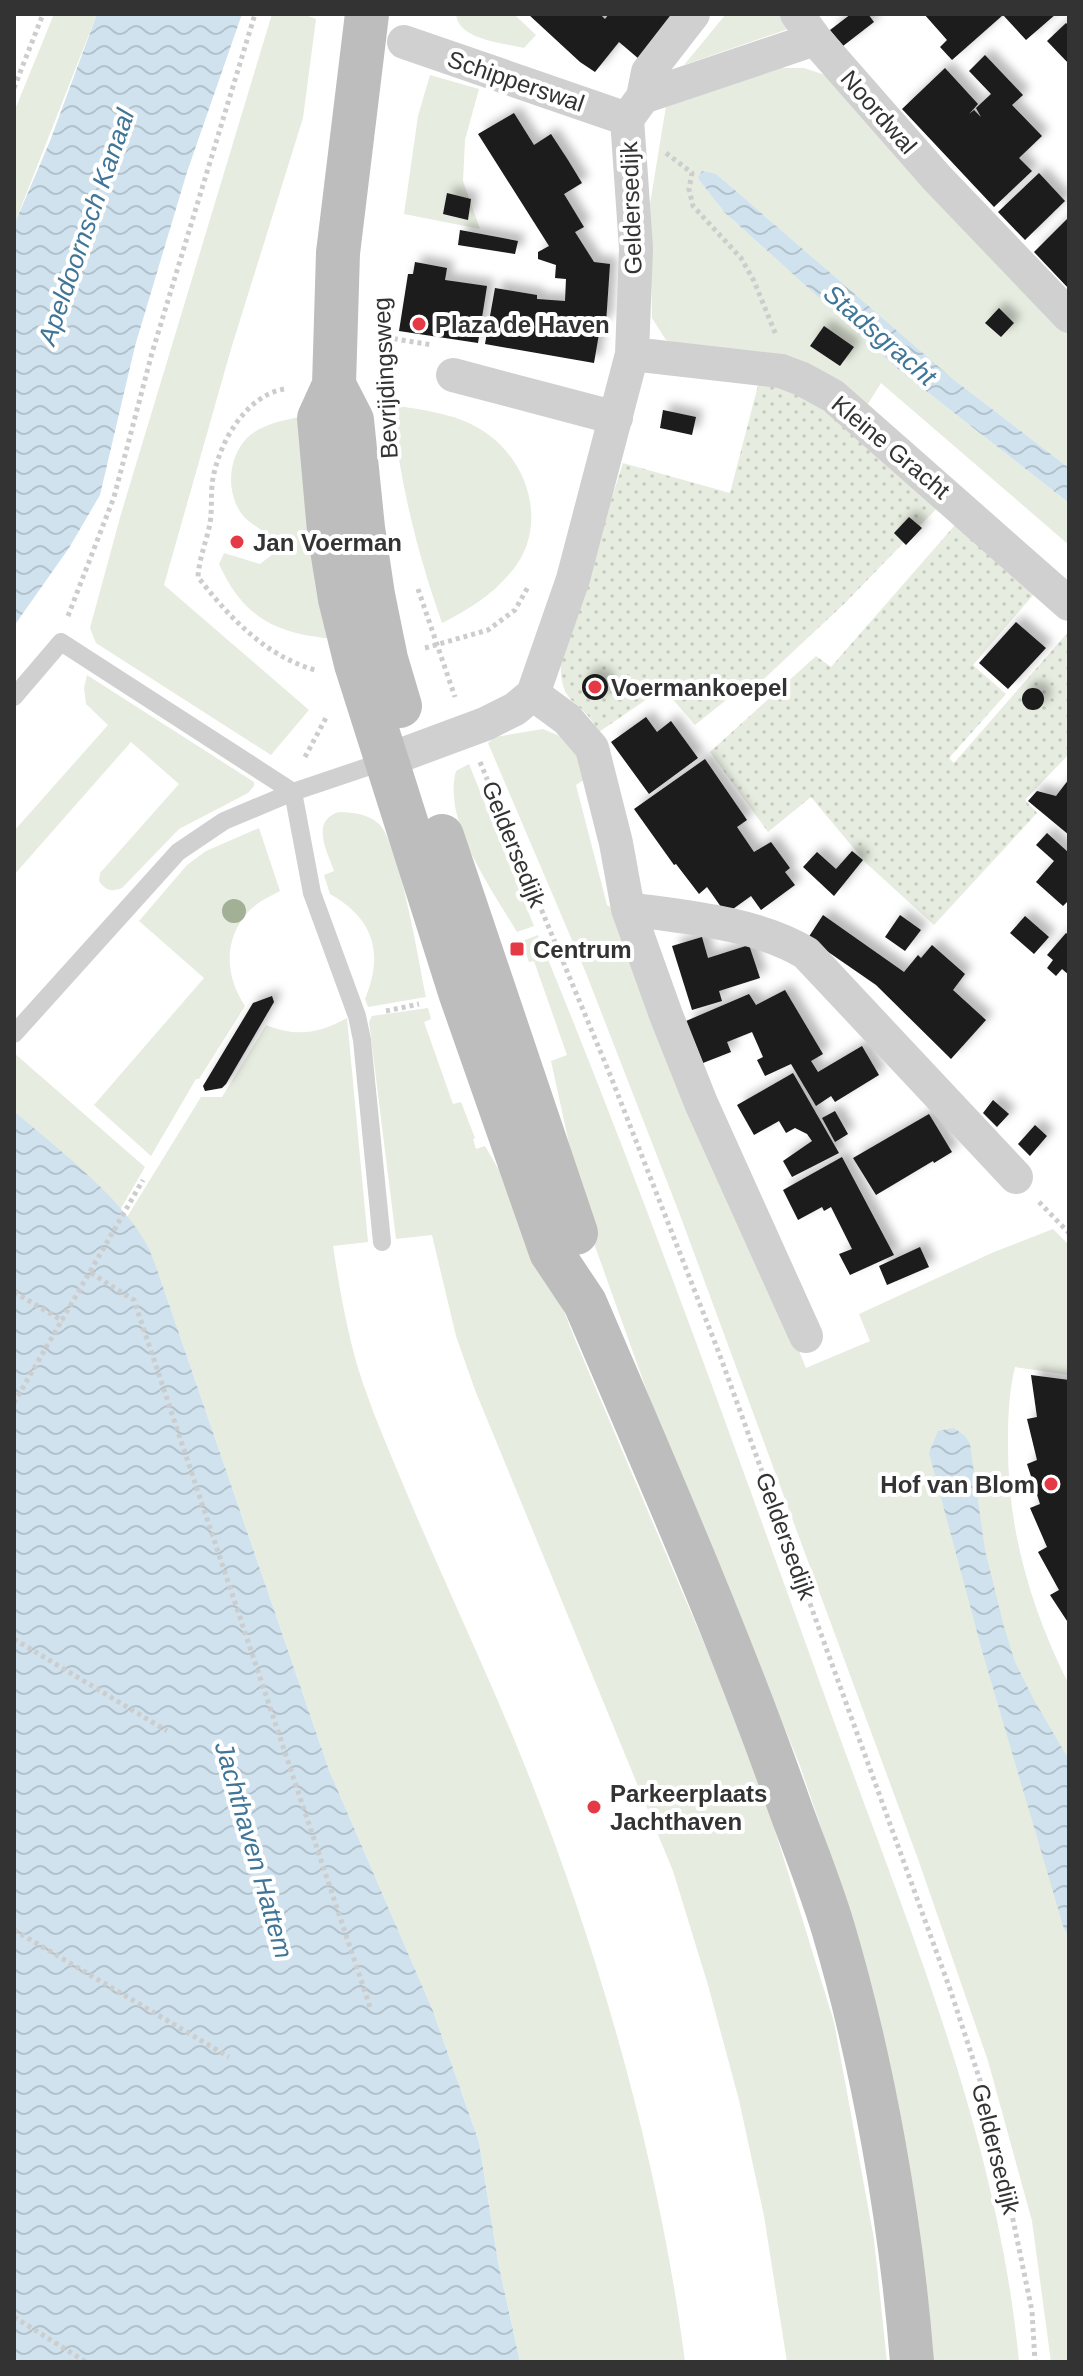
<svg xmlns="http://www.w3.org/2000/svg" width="1083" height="2376" viewBox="0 0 1083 2376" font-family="Arial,sans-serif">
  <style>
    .grass { fill: #e6ecdf }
    .park { fill: url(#park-dots) }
    .water { fill: url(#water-waves) }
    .building { fill: #1a1a1a; filter: url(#shadow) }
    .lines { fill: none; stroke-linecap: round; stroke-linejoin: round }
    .path { stroke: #cdcdcd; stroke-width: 5; stroke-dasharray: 4 4; stroke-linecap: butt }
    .service { stroke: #d0d0d0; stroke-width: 18 }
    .minor { stroke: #d0d0d0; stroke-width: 34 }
    .secondary { stroke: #bdbdbd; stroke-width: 44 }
    .tree { fill: #a2b095 }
    .poi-dot { fill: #e63946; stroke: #fff; stroke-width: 3 }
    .labels { text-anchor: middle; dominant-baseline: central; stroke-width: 8; stroke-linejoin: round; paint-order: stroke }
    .street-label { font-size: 24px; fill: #333; stroke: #fff }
    .poi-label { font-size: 24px; font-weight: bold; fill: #333; stroke: #fff; text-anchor: start }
    .water-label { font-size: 26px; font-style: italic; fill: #3f7597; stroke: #fff }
  </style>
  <defs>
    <pattern id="park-dots" width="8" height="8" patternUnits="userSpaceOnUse" patternTransform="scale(2)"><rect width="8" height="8" fill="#e6ecdf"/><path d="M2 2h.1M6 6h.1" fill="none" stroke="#c6cbc0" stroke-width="1.8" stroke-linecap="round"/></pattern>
    <pattern id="water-waves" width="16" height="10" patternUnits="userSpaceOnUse" patternTransform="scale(2)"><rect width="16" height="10" fill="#cfe2ee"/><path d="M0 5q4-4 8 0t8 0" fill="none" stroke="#b2c2cd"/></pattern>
    <filter id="shadow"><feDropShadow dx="7" dy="-7" stdDeviation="4" flood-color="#0004"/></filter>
  </defs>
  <rect width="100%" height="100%" fill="#fff"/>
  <path class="grass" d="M54,14H97L14,225V112Z
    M272,14H303L316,19L303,118L231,349L164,585L309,710L271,755L96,643L90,628L121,514Z
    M456,14H514L536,35L524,48C504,43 458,40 456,14Z
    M726,14H785L794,27L684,65Z
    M771,68H804L825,75L1035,303L1069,333V468L953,379L716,174L698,178C708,188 715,201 724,212L898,369L1069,503V545L881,383L866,407L666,340L652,318L650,204L667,100Z
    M430,75L479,89L465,140L463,181L480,229L404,214L418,116Z
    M392,405C422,410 454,413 480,429C529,458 550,527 511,572C492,595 468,610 442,623C417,552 399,480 392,405Z
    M304,416L335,639C277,634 244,619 219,564L224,553L260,564L273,554C277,532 252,529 241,513C226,491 228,458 247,438C261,424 285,420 304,416Z
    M87,675L254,782V786L248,793L179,829L122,888C112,892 106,891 99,881L100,873L179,784L131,742L14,875V831L108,725L86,704L84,688Z
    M543,729L571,741L587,778L576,785L607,905L618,912L806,1368L870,1341L859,1314L994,1252L1053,1229L1069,1245V1375L1015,1367C1009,1391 1008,1417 1008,1441C1007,1528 1030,1607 1069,1685V2362H1051L1032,2221L988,2061L918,1859L680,1215L586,973L488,743L495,737Z
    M469,764L534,926L517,932C492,890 442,821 456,771Z
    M339,812C354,813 367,813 379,824C400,845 419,963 426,997L368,1007L365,999C384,953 374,919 330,894L324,875L334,871C327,851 310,821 339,812Z
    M259,828L280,891C269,897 257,902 248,912C223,940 225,976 245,1006L199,1079H196L151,1156L94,1105L204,978L139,921L187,865L206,851Z
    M538,935C644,1192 737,1454 832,1716C908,1926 998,2137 1019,2362H932L838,1877L799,1763L654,1411L586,1221L551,1061L567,1055L534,961L529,962L522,941Z
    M428,1008L431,1019L424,1022L453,1104L461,1102L475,1138L473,1139L476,1149L485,1146L530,1224L576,1342L729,1702L770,1814L834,2022L874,2239L887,2362H787L764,2216L739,2100L708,1985L673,1871L475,1390L456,1336L432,1235L396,1239L369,1022L372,1016Z
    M347,1018L368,1242L333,1246C339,1286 346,1326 357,1365C370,1407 388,1448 405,1489C441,1575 481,1659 516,1744C595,1935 659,2157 685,2362H520L498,2262L479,2142L433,2011L329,1770L158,1272L146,1243L127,1217L201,1097H222L266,1025C296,1037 318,1034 347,1018Z
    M14,1053L145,1167L120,1210L84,1173L14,1111Z"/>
  <path class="park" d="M761,374L785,381L944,501L845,603L751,691L746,684L695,725L663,688L599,732C581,696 558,710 561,656L623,463L730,493Z
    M962,517L1040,587L973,665L1006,694L949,758L954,763L1069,631V754L1025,800L1037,813L934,925L866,863L811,797L768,832L710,752L816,656L831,667Z"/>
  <path class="water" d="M97,14H242L187,172L135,346L100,495L69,548L14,626V225L50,141Z
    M702,171L716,174L722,179L953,379L1069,468V503L898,369L724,212L698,178Z
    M14,1111C56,1148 118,1194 146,1243C151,1252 154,1262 158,1272L329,1770L433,2011L479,2142L498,2262L520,2362H14Z
    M954,1428L965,1436L970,1444L985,1550L1004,1627L1015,1662L1034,1700L1069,1760V1935L1064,1929L983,1654L929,1453L938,1431Z"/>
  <path class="building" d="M528,14H600L605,19L609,14H675L639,59L619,42L595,72L580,62Z
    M851,14H868L874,22L843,46L830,30Z
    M924,14H1056L1026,40L1003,15L952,60L940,47L947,40Z
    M1066,23L1069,26V64L1047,41Z
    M985,55L1023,95L1012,105L1042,136L1019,158L1032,171L994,207L902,109L945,68L978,104L969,114L974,110L981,117L976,108L991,94L969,71Z
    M514,113L534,145L551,134L568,160L582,183L564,194L584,227L575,232L594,262L610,264L606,323L601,322L594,363L485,344L495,288L537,295V299L565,301L566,279L555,278L556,265L538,259V252L549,246L478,134Z
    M1039,173L1065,201L1025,240L998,212Z
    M447,193L471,199L468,220L443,214Z
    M1069,217V289L1034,252Z
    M460,230L518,241L515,254L458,245Z
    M415,262L447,268L445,280L487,286L478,343L399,331L408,274H413Z
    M999,308L1014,323L1001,337L985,323Z
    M824,326L854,347L840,366L810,346Z
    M663,410L696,417L692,435L660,428Z
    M909,517L922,528L906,545L894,533Z
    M1016,622L1046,648L1008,689L979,663Z
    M582 687a13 13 0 1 1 26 0a13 13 0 1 1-26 0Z
    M1022 699a11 11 0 1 1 22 0a11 11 0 1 1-22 0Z
    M646,717L657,732L671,721L698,758L649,794L611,742Z
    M705,759L747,820L737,827L754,852L771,842L790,868L785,872L795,885L761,910L751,896L726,914L707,887L699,894L676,864L674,865L634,809Z
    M1069,779V835L1028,801L1037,791L1056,796Z
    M1047,833L1069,853V900L1063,906L1036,882L1054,861L1036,845Z
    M852,851L863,860L834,896L803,867L817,852L836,869Z
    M823,915L904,972L918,955L921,958L932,945L965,974L953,990L986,1020L951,1059L876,985L808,938Z
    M900,915L921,930L905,951L885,937Z
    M1025,916L1049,937L1034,954L1010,933Z
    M1066,933L1069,935V975L1062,969L1056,976L1047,968L1053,960L1047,955Z
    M702,937L708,958L749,945L760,978L719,991L722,1001L692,1010L672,946Z
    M785,990L823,1054L811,1061L818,1072L862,1046L879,1075L835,1102L831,1096L816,1106L791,1064L765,1076L757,1060L763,1057L752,1032L727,1042L731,1052L703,1063L686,1021L749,994L756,1005Z
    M272,996L274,1002L226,1084L222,1088L205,1091L203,1086L253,1003Z
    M793,1073L839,1153L792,1177L783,1161L812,1141L807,1134L795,1128L786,1133L779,1121L754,1135L737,1105Z
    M993,1100L1009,1114L997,1127L983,1113Z
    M835,1111L848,1134L835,1142L822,1118Z
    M929,1114L952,1152L934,1163L933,1161L876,1195L853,1158Z
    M1035,1125L1047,1136L1030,1156L1018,1144Z
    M842,1157L894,1255L850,1275L839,1254L852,1249L831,1207L824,1211L822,1207L798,1220L783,1190Z
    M920,1247L929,1267L887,1285L879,1266Z
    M1031,1375L1069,1380V1624L1050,1595L1059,1590L1038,1552L1047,1547L1030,1508L1040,1504L1027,1464L1037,1460L1027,1419L1037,1417Z"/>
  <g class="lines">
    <path class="path" d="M14,88L43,14
      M666,153L692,173L689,189L693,206L741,258L754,281L776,335
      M378,336L432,345
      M284,389C246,396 220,441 213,478C210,494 213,512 209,528C205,545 199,560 198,577C228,616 265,656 315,670
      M418,589L455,697
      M68,616L114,497L152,353L255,14
      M425,648L488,630L515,610L528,587
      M305,757L327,716
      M480,762L611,1077L719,1353L951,1992L991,2114L1032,2311L1035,2362
      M386,1011L419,1004
      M1039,1202L1069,1233
      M91,1273L134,1300L371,2010
      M14,1292L63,1321
      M14,1403L143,1180
      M14,1639L167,1731
      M14,1930L229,2057
      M14,2317L86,2362"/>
    <path class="service" d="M14,697L61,642L293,792L388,760
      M14,1034L178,852L224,821L293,792L312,893L357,1016L362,1040L382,1242"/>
    <path class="minor" d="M797,14L815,39L936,177L1069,316
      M404,42L627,119
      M643,97L815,39
      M632,354L781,371L802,379L833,396L1069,604
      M453,375L616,418
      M533,694L567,719L592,748L616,843L628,909L666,1015L701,1103L806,1336
      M388,760L485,724L515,709L533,694L573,579L632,354L636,248L627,119L643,97L648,72L693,14
      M628,909C684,917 757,923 806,953L1016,1177"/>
    <path class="secondary" d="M367,14L338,253L334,385L319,418L329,531L340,599L356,664L461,995L551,1252L585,1303C656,1469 728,1633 788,1802C803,1844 820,1885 833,1928C873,2063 901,2221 912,2362
      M334,385L352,420L363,528L373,595L386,659L400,706
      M442,836L576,1233"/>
  </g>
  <circle class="tree" cx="234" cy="911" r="12"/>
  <g class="poi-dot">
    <circle cx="419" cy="324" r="8"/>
    <circle cx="237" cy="542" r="8"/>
    <circle cx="595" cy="687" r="8"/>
    <rect x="509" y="941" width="16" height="16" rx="4"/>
    <circle cx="1051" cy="1484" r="8"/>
    <circle cx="594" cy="1807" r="8"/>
  </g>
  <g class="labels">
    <g class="street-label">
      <text transform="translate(516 81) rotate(19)">Schipperswal</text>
      <text transform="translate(879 112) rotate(49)">Noordwal</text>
      <text transform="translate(631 208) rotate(-92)">Geldersedijk</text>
      <text transform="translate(385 378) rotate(-93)">Bevrijdingsweg</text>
      <text transform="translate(891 447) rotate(40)">Kleine Gracht</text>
      <text transform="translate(514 844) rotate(68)">Geldersedijk</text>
      <text transform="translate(786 1536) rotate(70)">Geldersedijk</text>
      <text transform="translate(996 2149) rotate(76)">Geldersedijk</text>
    </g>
    <g class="poi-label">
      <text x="435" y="324">Plaza de Haven</text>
      <text x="253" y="542">Jan Voerman</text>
      <text x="611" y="687">Voermankoepel</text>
      <text x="533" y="949">Centrum</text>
      <text x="1035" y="1484" text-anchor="end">Hof van Blom</text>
      <text x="610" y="1793">Parkeerplaats<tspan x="610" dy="28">Jachthaven</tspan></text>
    </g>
    <g class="water-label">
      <text transform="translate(86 227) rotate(-71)">Apeldoornsch Kanaal</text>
      <text transform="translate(880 335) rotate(41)">Stadsgracht</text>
      <text transform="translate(254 1850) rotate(74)">Jachthaven Hattem</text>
    </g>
  </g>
  <rect width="1083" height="2376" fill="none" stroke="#333333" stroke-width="32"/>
</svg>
